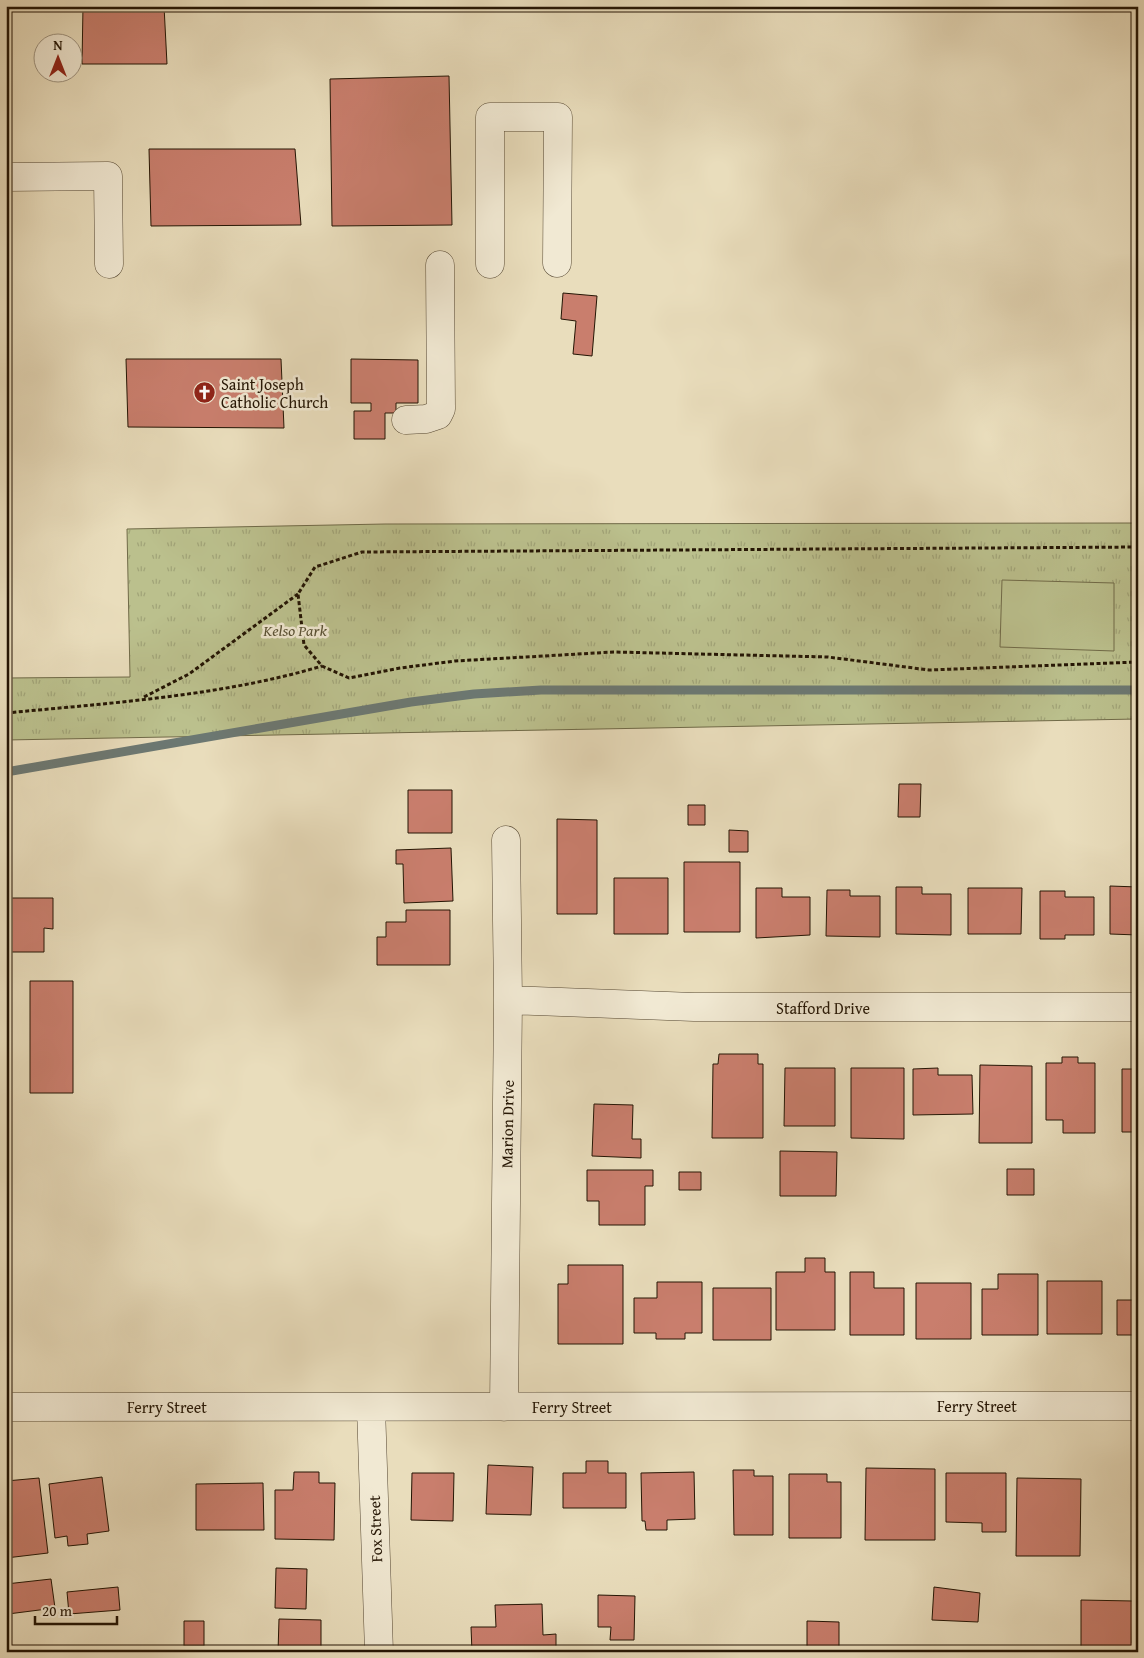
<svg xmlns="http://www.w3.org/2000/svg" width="1144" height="1658" viewBox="0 0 1144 1658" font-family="'Gentium Book Plus',serif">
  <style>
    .grass { fill: url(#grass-tufts); stroke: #706a48 }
    .garden { fill: #bbc08d; stroke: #706a48 }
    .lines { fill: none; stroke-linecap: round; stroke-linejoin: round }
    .stream { stroke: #6c7872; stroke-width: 9 }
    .building { fill: #c97e6d; stroke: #241504 }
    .minor-casing { stroke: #554732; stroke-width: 29 }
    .path { stroke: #241504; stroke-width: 3; stroke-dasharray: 4 2.5; stroke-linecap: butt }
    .minor { stroke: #f1e9d3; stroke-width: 28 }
    .labels { text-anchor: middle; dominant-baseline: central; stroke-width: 5; stroke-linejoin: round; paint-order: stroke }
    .poi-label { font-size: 16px; fill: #241504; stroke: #f1e9d3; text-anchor: start }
    .park-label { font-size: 16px; font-style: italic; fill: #595134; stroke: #f1e9d3 }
    .street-label { font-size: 16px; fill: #241504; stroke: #f1e9d3 }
  </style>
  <defs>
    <pattern id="grass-tufts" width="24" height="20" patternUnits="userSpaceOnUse" patternTransform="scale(1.25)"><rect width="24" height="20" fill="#bbc08d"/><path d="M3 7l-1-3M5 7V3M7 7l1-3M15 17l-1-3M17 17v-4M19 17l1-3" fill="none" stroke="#a1a478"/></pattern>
  </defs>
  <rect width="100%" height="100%" fill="#e9ddbc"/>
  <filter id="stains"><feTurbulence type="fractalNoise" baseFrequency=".004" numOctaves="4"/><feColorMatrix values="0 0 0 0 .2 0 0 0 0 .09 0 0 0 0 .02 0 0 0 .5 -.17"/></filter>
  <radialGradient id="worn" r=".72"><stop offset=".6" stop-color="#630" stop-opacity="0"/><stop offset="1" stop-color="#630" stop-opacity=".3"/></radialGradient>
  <path class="grass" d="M1138,523V719L6,740V678L130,677L127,529L385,524Z"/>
  <path class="garden" d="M1002,580L1114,583V651L1000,647Z"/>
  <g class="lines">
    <path class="stream" d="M6,772L411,702L474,694L541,690H1138"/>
  </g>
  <path class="building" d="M83,6H164L167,64H82Z
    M449,76L452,225L332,226L330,79Z
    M149,149H295L301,225L151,226Z
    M563,293L597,296L592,356L573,354L576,321L561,319Z
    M126,359H281L284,428L128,427Z
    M351,359L418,360V403H396V413H385V439H354V411H371V403H351Z
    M899,784H921L920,817H898Z
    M408,790H452V833H408Z
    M688,805H705V825H688Z
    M557,819L597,820V914H557Z
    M729,830L748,831V852H729Z
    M451,848L453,901L404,903L403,864H396V850Z
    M684,862H740V932H684Z
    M614,878H668V934H614Z
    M1110,886L1138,887V935L1110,934Z
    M896,887H922V894H951V935L896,934Z
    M756,888H782V897H810V935L756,938Z
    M968,888H1022L1021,934H968Z
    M827,890H850V896H880V937L826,936Z
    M1040,891H1065V897H1094V935H1065V939H1040Z
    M6,898H53V929L44,928V952H6Z
    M406,910H450V965H377V937H386V922H406Z
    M30,981H73V1093H30Z
    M719,1054H758V1064H763V1138H712L713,1064H718Z
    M1062,1057H1078V1063H1095V1133H1063V1120H1046V1063H1062Z
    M980,1065L1032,1066V1143H979Z
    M785,1068H835V1126H784Z
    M851,1068H904V1139L851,1138Z
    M938,1068V1075H972L973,1114L913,1115V1069Z
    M1122,1069H1138V1132H1122Z
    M594,1104L633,1105L632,1139H641V1158L592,1156Z
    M780,1151L837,1152L836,1196H780Z
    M1007,1169H1034V1195H1007Z
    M587,1170H653V1186H645V1225H599V1201H587Z
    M679,1172H701V1190H679Z
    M805,1258H825V1272H835V1330H776V1272H805Z
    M568,1265H623V1344H558V1284H568Z
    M850,1272H874V1288H904V1335H850Z
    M998,1274H1038V1335H982V1289H998Z
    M1047,1281H1102V1334H1047Z
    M657,1282H702V1333H685V1339H656V1333H634V1298H657Z
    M916,1283H971V1339H916Z
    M713,1288H771V1340H713Z
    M1117,1300H1138V1335H1117Z
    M586,1461H608V1473H626V1508H563V1473H586Z
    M488,1465L533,1467L531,1515L486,1514Z
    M866,1468L935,1469V1540H865Z
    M733,1470H754V1476H773V1535H734Z
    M294,1472H319V1483H335L334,1540L275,1539V1490H293Z
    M694,1472L695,1519L667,1520V1530H646L645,1521H642L641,1473Z
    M412,1473H454L453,1521L411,1520Z
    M946,1473H1006V1532H982V1523L946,1522Z
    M789,1474H827V1482H841V1538H789Z
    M102,1477L109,1531L87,1534L88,1544L68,1546L67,1536L55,1538L49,1484Z
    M39,1478L48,1553L6,1558V1481Z
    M1017,1478L1081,1479L1080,1556H1016Z
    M263,1483L264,1530H196V1484Z
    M276,1568L307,1569L306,1609L275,1608Z
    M51,1579L55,1608L8,1614L6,1584Z
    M118,1587L120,1610L69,1614L67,1592Z
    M934,1587L980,1593L978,1622L932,1620Z
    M598,1595L635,1596L634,1640H610L611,1627H598Z
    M1081,1600L1133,1601L1132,1643H1138V1652H1081Z
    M542,1604L543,1635L556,1634V1652H472L471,1627H496L495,1605Z
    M279,1619L321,1620V1652H278Z
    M184,1621H204V1646H184Z
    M807,1621L839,1622V1652H807Z"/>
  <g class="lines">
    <defs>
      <path id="minor" d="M6,177L108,176L109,264
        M490,264V117H558L557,263
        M406,420L426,419L438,415L441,409L440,265
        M508,1000L694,1007H1138
        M6,1407L1138,1406
        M371,1407L379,1652
        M504,1407L508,1000L506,840"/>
    </defs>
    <use href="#minor" class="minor-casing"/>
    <path class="path" d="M1138,547L362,552L315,567L298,594L304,645L322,666L349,678L400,668L455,661L614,652L828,657L929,670L1138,662
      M144,697L189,674L298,594
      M6,713C110,703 222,696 322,666"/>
    <use href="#minor" class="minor"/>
  </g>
  <defs>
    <symbol id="church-disc" viewBox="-11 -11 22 22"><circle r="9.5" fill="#8f2418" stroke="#f1e9d3"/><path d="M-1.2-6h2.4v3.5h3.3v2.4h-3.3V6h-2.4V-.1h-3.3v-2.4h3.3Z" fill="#fff"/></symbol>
  </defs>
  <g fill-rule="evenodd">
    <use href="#church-disc" x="192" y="380" width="25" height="25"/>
  </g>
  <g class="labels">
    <g class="poi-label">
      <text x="221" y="384">Saint Joseph<tspan x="221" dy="18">Catholic Church</tspan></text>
    </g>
    <g class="park-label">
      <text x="295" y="630">Kelso Park</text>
    </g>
    <g class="street-label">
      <text x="823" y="1008">Stafford Drive</text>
      <text transform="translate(507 1124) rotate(-89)">Marion Drive</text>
      <text x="977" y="1406">Ferry Street</text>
      <text x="167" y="1407">Ferry Street</text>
      <text x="572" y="1407">Ferry Street</text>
      <text transform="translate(375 1529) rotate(-92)">Fox Street</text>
    </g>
  </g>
  <rect width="1144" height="1658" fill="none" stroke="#e9ddbc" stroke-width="25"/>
  <rect x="8" y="8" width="1129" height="1643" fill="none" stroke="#241504" stroke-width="2.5"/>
  <rect x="12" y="12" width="1119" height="1633" fill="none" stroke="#241504"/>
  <g transform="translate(58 58)"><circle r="24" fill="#f1e9d3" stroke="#9f9480"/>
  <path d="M0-4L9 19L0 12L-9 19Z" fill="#8f2418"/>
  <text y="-8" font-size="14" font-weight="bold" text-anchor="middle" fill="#241504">N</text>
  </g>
  <path d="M35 1616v8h82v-8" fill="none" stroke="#241504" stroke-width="2.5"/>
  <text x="42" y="1616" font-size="15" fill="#241504" stroke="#f1e9d3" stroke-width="4" paint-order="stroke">20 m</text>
  <rect width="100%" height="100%" filter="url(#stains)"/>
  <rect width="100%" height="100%" fill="url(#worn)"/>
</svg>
